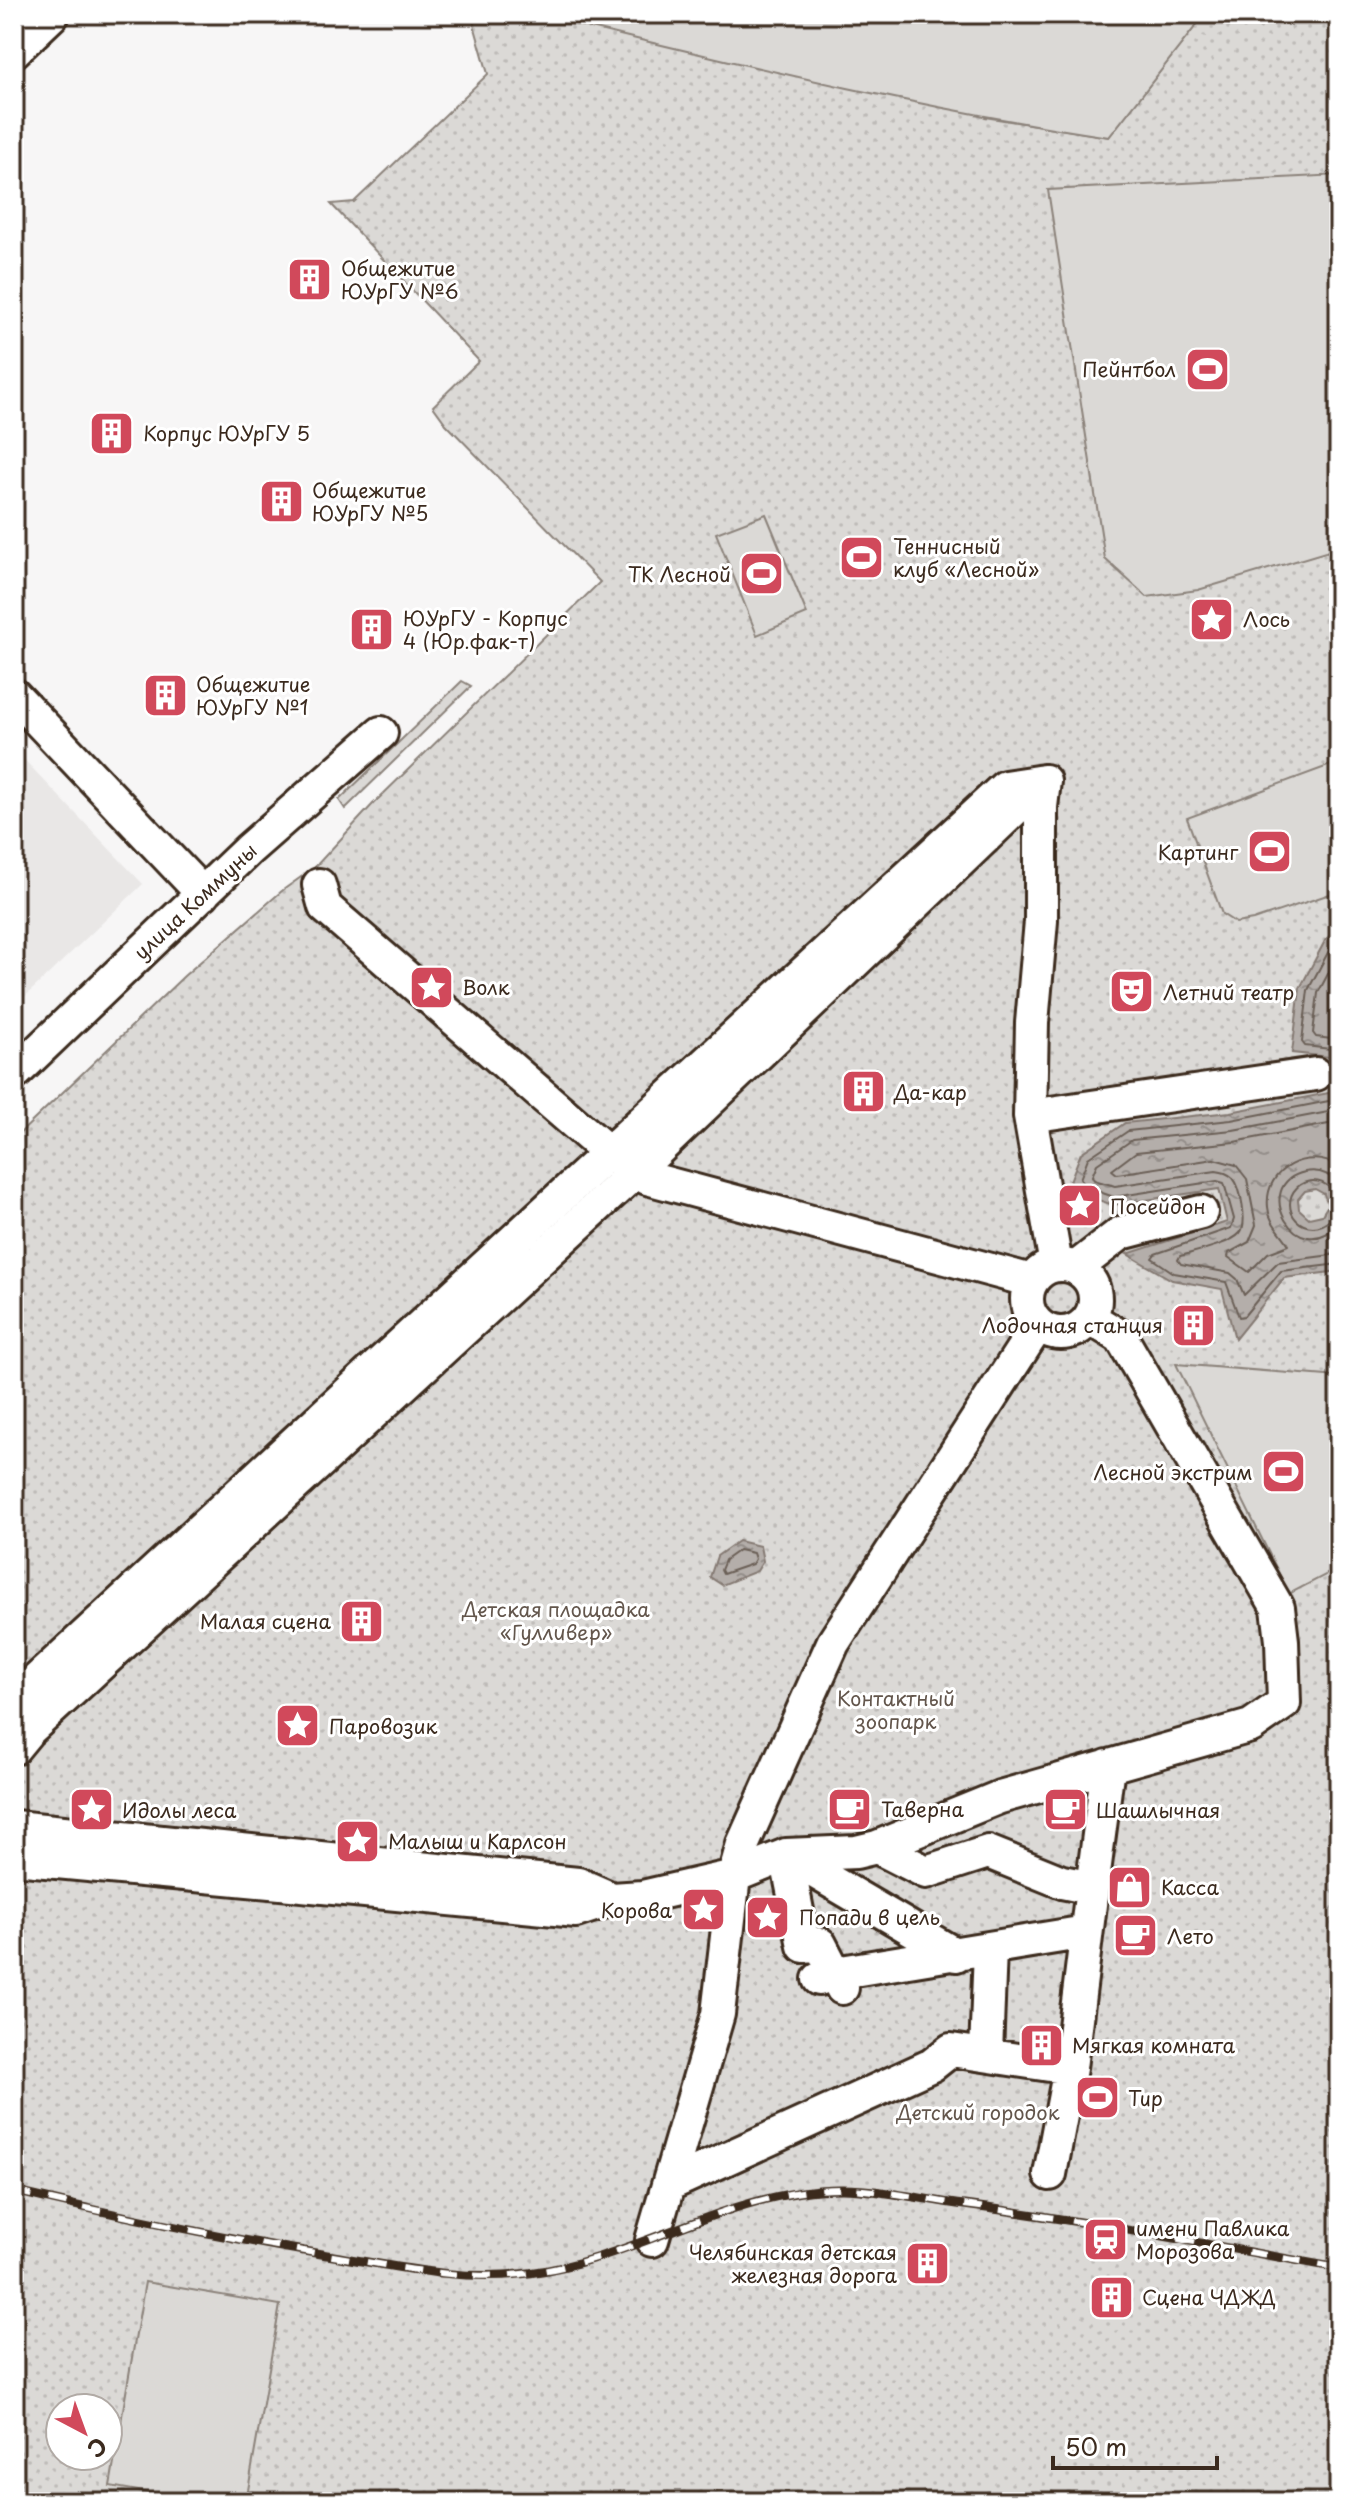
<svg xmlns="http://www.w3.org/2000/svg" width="1353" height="2516" viewBox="0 0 1353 2516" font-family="'Playpen Sans',sans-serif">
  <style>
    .built { fill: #e9e7e6 }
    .grass { fill: url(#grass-tufts); stroke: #8b827a; stroke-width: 2 }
    .park { fill: url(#park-dots); stroke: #8b827a; stroke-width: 2; fill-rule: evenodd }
    .garden { fill: #dbd9d6; stroke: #8b827a; stroke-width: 2 }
    .water { fill: url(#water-ripples); stroke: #847972; stroke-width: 2; fill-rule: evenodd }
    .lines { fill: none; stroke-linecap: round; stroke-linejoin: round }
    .shore { stroke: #6b5f56; stroke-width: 2 }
    .minor-casing { stroke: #3b2a1e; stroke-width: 38 }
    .minor { stroke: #fff; stroke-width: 32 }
    .rail-casing { stroke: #3b2a1e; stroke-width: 9 }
    .rail { stroke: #fff; stroke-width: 6; stroke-dasharray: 18; stroke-linecap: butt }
    .labels { text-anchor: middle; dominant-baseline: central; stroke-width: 6; stroke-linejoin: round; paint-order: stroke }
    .poi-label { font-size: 20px; fill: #3b2a1e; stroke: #fff; text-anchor: start }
    .street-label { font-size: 20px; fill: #3b2a1e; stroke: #fff }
    .park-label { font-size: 20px; fill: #63564c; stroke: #fff }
  </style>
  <defs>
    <pattern id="grass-tufts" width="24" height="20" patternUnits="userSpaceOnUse" patternTransform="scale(2)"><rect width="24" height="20" fill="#dbd9d6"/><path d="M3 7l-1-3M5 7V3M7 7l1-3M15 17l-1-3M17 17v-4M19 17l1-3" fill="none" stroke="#bdbab7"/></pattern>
    <pattern id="park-dots" width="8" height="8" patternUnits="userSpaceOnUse" patternTransform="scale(2)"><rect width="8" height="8" fill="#dbd9d6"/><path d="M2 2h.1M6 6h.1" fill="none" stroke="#bdbab7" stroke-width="1.8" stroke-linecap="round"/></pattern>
    <pattern id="water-ripples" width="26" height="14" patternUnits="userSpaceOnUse" patternTransform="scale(2)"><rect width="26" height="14" fill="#b4aeaa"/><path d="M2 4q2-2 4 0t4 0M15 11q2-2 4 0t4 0" fill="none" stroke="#948e8a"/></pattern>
  </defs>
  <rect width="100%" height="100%" fill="#f7f6f6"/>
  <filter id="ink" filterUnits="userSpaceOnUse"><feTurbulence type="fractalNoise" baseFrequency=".0125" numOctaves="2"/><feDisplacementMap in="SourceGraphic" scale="16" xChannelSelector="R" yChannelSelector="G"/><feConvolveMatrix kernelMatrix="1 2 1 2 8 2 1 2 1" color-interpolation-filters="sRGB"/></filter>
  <g filter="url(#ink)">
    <path class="built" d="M14,749L143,884L14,1007Z"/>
    <path class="grass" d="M462,681L471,686L345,809L339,800Z"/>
    <path class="park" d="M471,14H807L985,117L1109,137L1205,14H1339V2502H14V1139L184,976L283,890L315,867L373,804L600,582L446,424L433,406L479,361L331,204L354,202L488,74ZM60,2408H108V2456H60Z"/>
    <path class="garden" d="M533,14H1205L1109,137C915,108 724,60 533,14Z
      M1339,175V548L1198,590L1147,597L1105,559L1048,190Z
      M766,514L807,614L757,635L716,533Z
      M1339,762V891L1253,920L1236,923L1222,914L1187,818Z
      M1176,1364L1339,1377V1568L1289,1594Z
      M145,2282L280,2305L246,2502H200L110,2486Z"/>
    <path class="water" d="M1339,929V1058L1292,1053L1300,988L1326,939Z
      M1339,1091V1271L1284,1278L1235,1339L1222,1289L1172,1280L1127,1254L1227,1222L1219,1189L1113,1205L1083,1195L1070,1181L1081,1153L1125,1123L1230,1112ZM1315,1189L1324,1194L1328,1205L1322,1215L1309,1218L1299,1209L1298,1199L1305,1191Z
      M738,1541L760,1546L763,1561L757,1571L722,1585L710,1577L717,1556Z"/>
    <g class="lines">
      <path class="shore" d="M1339,939L1332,945L1308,990L1302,1042L1305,1046L1339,1050
        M1339,953L1318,993L1313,1033L1316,1037L1339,1040
        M1339,1099L1231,1120L1128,1131L1088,1158L1080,1179L1088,1188L1114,1197L1217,1181L1224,1183L1234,1219L1231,1228L1155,1254L1152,1258L1174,1273L1226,1282L1239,1317L1244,1316L1281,1271L1339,1264
        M1339,1110L1233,1130L1132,1140L1097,1164L1092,1176L1094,1180L1115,1186L1216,1171C1223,1172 1228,1173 1233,1178C1241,1187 1248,1224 1240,1233C1231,1244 1194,1252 1180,1256L1178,1260L1181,1264L1230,1273L1237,1279L1244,1295L1278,1262L1339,1254
        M1339,1122L1234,1142L1136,1152L1112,1170L1117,1174L1214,1159L1236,1165L1247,1179L1256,1225L1249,1242L1229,1253L1228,1257L1249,1272L1268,1253L1289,1245C1282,1232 1269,1224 1268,1207C1264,1168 1308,1147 1339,1167
        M1290 1204a23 23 0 1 1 46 0a23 23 0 1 1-46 0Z
        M1339,1184C1330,1174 1319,1169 1305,1172C1249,1184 1297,1271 1339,1223
        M739,1550L753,1553L755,1559L752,1564L723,1574L721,1570L725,1560Z"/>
      <defs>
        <path id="minor" d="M14,51L53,14
          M14,695L203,894
          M1044,781L1041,807V921L1032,1023L1030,1116L1056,1265
          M319,885L325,907L609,1153L647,1178L1032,1281
          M14,1074L249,849L381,733
          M1030,1116L1316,1074
          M1027 1299a34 34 0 1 1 68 0a34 34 0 1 1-68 0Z
          M1076,1268L1121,1233L1201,1212
          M14,1701L1005,787L1044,781
          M14,1748L28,1731L636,1171L1044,781
          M14,1827L578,1884L612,1899
          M877,1847L926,1872L988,1852L1062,1882L1092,1888L1070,2068L1050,2174
          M14,1858L576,1911L612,1899L642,1897L734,1876L786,1855L856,1852L877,1847L1000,1797L1251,1726L1284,1703L1282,1641L1278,1608L1121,1337L1090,1318
          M1092,1888L1108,1766
          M819,1979L835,1973L820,1944L804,1946L786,1855L956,1955
          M842,1988L835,1973L1086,1932
          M986,2054L990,1949
          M668,2185L932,2065L951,2050L1070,2068
          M652,2240L718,2014L734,1876L743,1844L833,1643L1038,1325"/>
      </defs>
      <use href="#minor" class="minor-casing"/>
      <use href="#minor" class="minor"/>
      <defs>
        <path id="rail" d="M14,2191C117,2216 222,2237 327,2255C394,2266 461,2282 529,2273C637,2259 732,2189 842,2189C879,2189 927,2200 964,2205C1089,2221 1214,2246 1339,2268"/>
      </defs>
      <use href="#rail" class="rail-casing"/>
      <use href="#rail" class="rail"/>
    </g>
  </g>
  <defs>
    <symbol id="building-square" viewBox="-11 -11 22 22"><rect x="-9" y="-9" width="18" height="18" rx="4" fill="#d1495b" stroke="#fff"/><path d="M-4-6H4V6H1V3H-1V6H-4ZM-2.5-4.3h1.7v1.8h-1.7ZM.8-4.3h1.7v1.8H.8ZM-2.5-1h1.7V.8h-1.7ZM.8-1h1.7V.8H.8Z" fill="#fff"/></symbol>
    <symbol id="stadium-square" viewBox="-11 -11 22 22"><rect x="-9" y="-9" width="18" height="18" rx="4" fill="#d1495b" stroke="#fff"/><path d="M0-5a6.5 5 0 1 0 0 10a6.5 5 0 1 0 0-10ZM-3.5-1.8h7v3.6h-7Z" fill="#fff"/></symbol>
    <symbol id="sight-square" viewBox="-11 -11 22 22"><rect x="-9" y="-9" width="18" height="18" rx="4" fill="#d1495b" stroke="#fff"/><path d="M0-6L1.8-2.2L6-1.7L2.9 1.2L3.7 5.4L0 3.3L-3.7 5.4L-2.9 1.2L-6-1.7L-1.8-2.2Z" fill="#fff"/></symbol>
    <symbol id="theatre-square" viewBox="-11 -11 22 22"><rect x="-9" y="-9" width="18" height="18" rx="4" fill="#d1495b" stroke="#fff"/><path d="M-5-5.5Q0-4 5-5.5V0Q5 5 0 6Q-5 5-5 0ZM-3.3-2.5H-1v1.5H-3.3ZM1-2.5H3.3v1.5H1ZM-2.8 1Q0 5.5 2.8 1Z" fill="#fff"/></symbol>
    <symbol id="cafe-square" viewBox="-11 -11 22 22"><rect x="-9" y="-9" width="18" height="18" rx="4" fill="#d1495b" stroke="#fff"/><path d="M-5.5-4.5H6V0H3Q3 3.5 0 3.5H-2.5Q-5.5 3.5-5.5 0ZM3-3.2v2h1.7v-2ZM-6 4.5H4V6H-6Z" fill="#fff"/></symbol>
    <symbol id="shop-square" viewBox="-11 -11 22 22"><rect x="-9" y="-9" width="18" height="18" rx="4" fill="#d1495b" stroke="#fff"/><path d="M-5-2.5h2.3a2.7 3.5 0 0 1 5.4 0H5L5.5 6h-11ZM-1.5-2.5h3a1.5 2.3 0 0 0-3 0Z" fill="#fff"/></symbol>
    <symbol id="station-square" viewBox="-11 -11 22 22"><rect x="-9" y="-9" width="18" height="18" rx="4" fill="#d1495b" stroke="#fff"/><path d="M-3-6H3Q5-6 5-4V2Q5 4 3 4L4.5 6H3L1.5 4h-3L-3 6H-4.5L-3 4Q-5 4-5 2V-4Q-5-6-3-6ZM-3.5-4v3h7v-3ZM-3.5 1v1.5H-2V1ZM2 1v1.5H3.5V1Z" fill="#fff"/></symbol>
  </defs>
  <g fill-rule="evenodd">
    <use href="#building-square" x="284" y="254" width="51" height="51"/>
    <use href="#stadium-square" x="1182" y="344" width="51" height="51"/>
    <use href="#building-square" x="86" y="408" width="51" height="51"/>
    <use href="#building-square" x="256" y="476" width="51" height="51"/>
    <use href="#stadium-square" x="836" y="532" width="51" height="51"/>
    <use href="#stadium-square" x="736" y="548" width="51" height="51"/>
    <use href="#sight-square" x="1186" y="594" width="51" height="51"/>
    <use href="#building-square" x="346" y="604" width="51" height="51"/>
    <use href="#building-square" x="140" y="670" width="51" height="51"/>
    <use href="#stadium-square" x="1244" y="826" width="51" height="51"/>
    <use href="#sight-square" x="406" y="962" width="51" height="51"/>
    <use href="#theatre-square" x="1106" y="966" width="51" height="51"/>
    <use href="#building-square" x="838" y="1066" width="51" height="51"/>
    <use href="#sight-square" x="1054" y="1180" width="51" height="51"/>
    <use href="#building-square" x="1168" y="1300" width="51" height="51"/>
    <use href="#stadium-square" x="1258" y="1446" width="51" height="51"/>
    <use href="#building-square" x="336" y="1596" width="51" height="51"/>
    <use href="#sight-square" x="272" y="1700" width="51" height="51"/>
    <use href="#cafe-square" x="824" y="1784" width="51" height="51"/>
    <use href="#sight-square" x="66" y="1784" width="51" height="51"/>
    <use href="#cafe-square" x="1040" y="1784" width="51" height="51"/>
    <use href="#sight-square" x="332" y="1816" width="51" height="51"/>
    <use href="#shop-square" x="1104" y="1862" width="51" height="51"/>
    <use href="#sight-square" x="678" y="1884" width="51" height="51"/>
    <use href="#sight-square" x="742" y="1892" width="51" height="51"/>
    <use href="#cafe-square" x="1110" y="1910" width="51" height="51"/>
    <use href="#building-square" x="1016" y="2020" width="51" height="51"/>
    <use href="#stadium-square" x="1072" y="2072" width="51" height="51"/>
    <use href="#station-square" x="1080" y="2214" width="51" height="51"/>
    <use href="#building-square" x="902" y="2238" width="51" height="51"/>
    <use href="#building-square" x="1086" y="2272" width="51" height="51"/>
  </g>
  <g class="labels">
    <g class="poi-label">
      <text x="341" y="268">Общежитие<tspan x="341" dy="23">ЮУрГУ №6</tspan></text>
      <text x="1176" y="369" text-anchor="end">Пейнтбол</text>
      <text x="143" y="433">Корпус ЮУрГУ 5</text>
      <text x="312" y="490">Общежитие<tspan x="312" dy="23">ЮУрГУ №5</tspan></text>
      <text x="893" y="546">Теннисный<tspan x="893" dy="23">клуб «Лесной»</tspan></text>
      <text x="731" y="574" text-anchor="end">ТК Лесной</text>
      <text x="403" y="618">ЮУрГУ - Корпус<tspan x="403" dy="23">4 (Юр.фак-т)</tspan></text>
      <text x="1243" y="619">Лось</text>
      <text x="196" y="684">Общежитие<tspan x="196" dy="23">ЮУрГУ №1</tspan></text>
      <text x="1238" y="852" text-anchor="end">Картинг</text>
      <text x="462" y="987">Волк</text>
      <text x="1163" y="992">Летний театр</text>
      <text x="894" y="1092">Да-кар</text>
      <text x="1110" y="1206">Посейдон</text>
      <text x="1163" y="1325" text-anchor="end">Лодочная станция</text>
      <text x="1253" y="1472" text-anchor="end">Лесной экстрим</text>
      <text x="331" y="1621" text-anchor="end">Малая сцена</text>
      <text x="329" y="1726">Паровозик</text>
      <text x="881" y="1809">Таверна</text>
      <text x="122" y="1810">Идолы леса</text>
      <text x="1096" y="1810">Шашлычная</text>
      <text x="388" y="1841">Малыш и Карлсон</text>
      <text x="1161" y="1887">Касса</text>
      <text x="672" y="1910" text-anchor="end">Корова</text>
      <text x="799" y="1917">Попади в цель</text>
      <text x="1167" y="1936">Лето</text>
      <text x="1072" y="2045">Мягкая комната</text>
      <text x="1128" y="2098">Тир</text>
      <text x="1136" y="2228">имени Павлика<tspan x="1136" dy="23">Морозова</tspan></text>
      <text x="897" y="2252" text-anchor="end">Челябинская детская<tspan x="897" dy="23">железная дорога</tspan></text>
      <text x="1142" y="2297">Сцена ЧДЖД</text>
    </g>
    <g class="street-label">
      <text transform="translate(195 901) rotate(-43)">улица Коммуны</text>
    </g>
    <g class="park-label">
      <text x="556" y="1609">Детская площадка<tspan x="556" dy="23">«Гулливер»</tspan></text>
      <text x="896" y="1698">Контактный<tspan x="896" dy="23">зоопарк</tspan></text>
      <text x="978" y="2112">Детский городок</text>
    </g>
  </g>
  <rect width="1353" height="2516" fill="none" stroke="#fff" stroke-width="48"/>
  <rect x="24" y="24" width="1305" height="2468" fill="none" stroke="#3b2a1e" stroke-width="3" filter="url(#ink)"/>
  <g transform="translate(84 2432) rotate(139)"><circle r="38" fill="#ffffff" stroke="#b1aaa5" stroke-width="2"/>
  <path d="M0-6L14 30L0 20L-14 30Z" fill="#d1495b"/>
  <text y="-12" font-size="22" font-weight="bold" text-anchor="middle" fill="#3b2a1e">С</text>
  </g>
  <path d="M1053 2456v12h164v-12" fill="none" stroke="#3b2a1e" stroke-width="4"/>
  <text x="1065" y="2456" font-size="24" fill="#3b2a1e" stroke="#ffffff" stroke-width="6" paint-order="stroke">50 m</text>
</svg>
